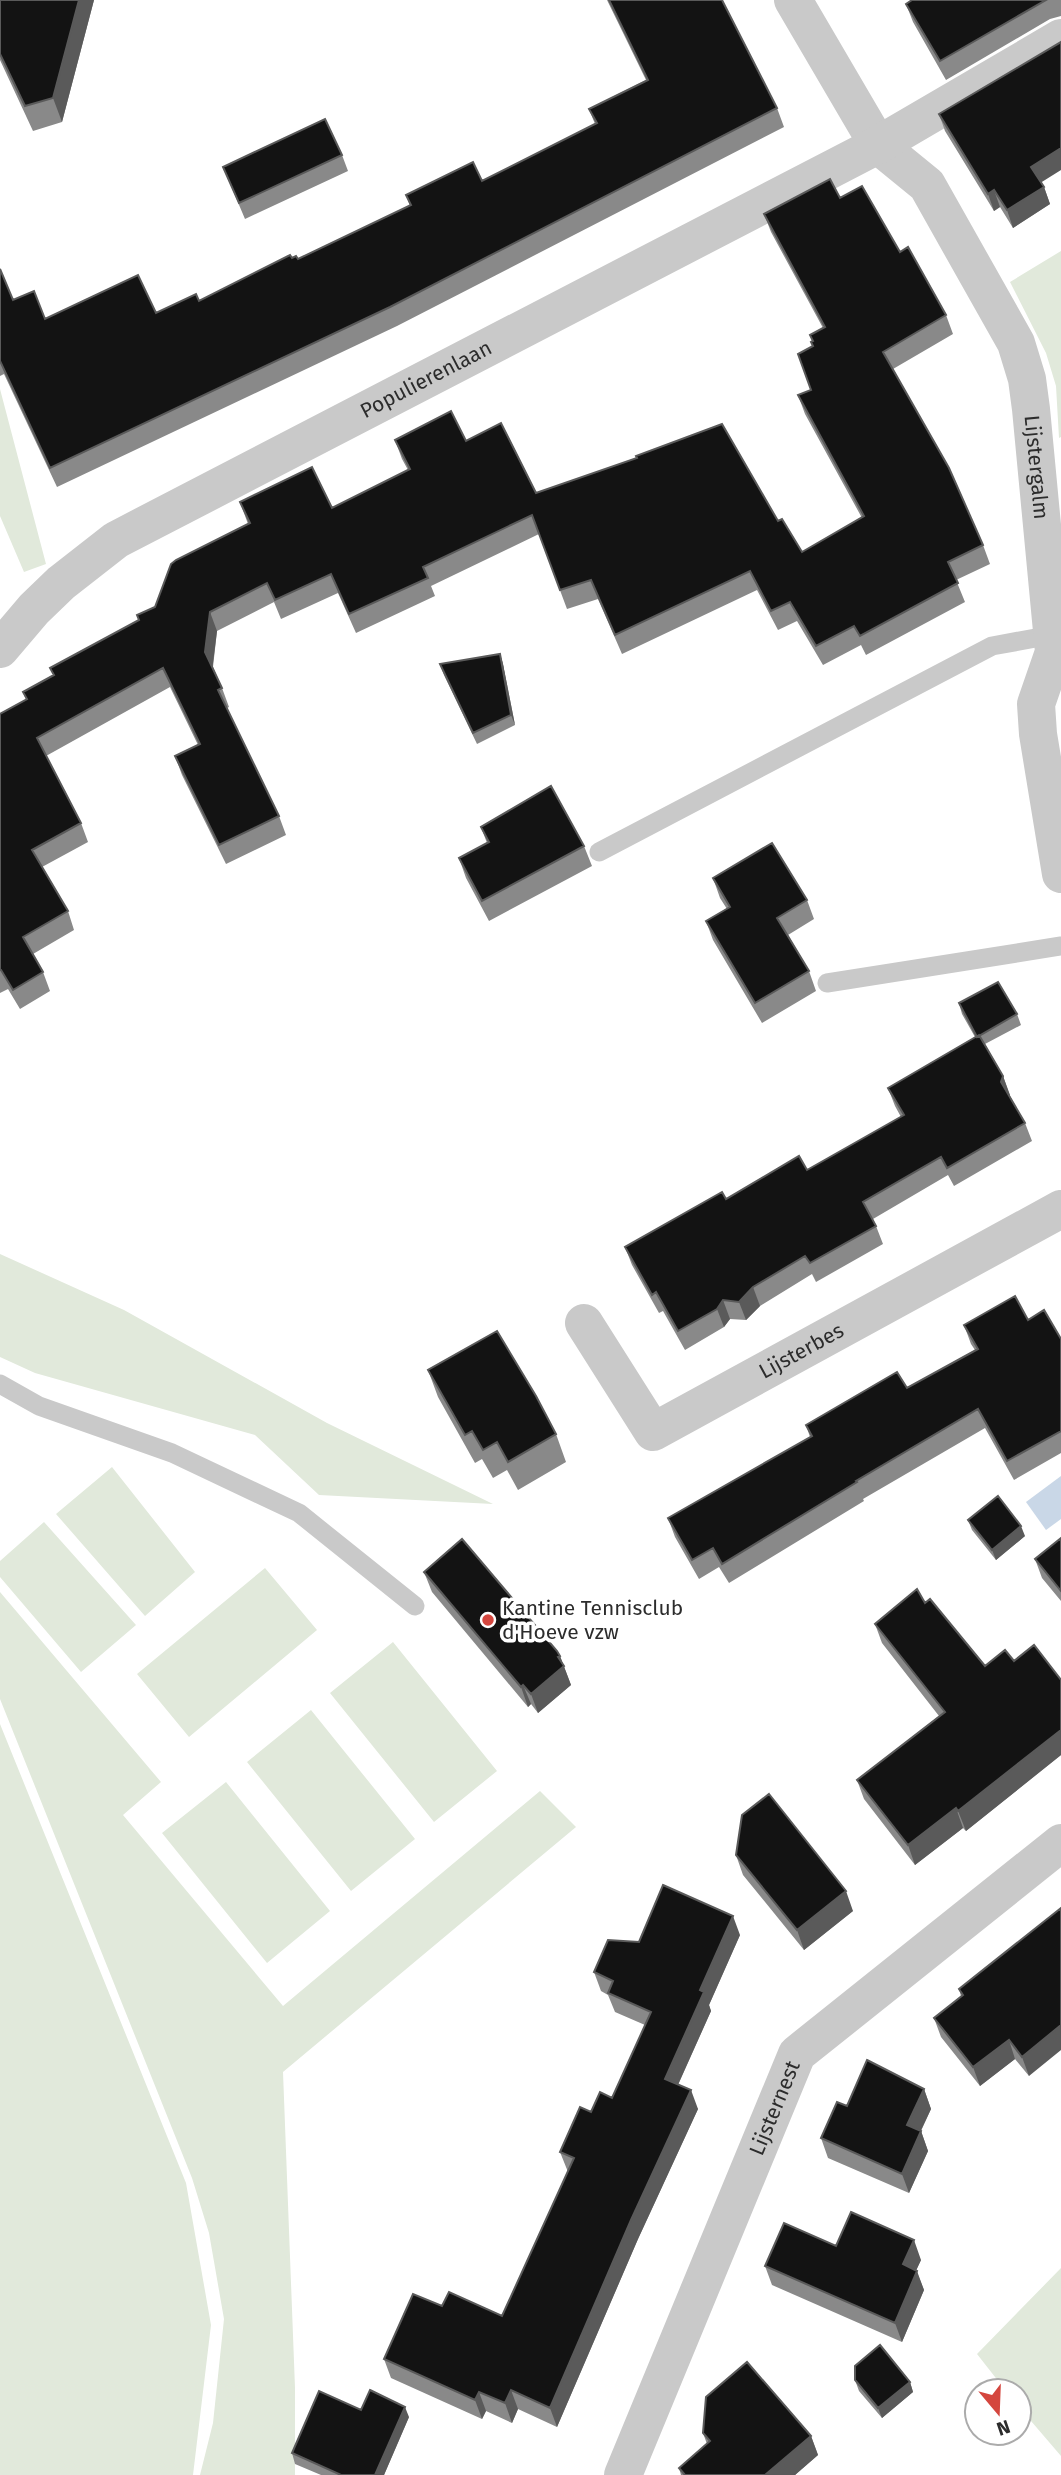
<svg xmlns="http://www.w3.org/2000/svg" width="1061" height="2475" viewBox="0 0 1061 2475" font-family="'Fira Sans',sans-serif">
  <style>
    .green { fill: #e1e9db }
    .water { fill: #c9d7e7 }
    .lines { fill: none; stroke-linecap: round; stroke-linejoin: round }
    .service { stroke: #c9c9c9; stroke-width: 19 }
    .minor { stroke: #c9c9c9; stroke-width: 38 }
    .wall { fill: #898989 }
    .shaded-wall { fill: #5a5a5a }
    .building { fill: #131313; stroke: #5a5a5a; stroke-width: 2 }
    .poi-dot { fill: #d4463e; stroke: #fff; stroke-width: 2.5 }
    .labels { text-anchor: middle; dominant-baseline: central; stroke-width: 7; stroke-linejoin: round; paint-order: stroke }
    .street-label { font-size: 21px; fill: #2c2c2c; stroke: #fff }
    .poi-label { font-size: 21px; fill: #2c2c2c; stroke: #fff; text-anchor: start }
  </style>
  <rect width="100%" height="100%" fill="#fff"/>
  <path class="green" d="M1061,251V437L1059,438L1056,386L1046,353L1010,282Z
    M0,389L46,564L24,572L0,516Z
    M0,1254L124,1310L327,1423L493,1504L319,1495L255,1435L35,1373L0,1357Z
    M112,1467L195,1572L145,1616L56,1514Z
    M44,1522L136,1625L81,1672L0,1577V1561Z
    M265,1568L317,1630L189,1737L137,1674Z
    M0,1592L161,1782L123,1815L283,2006L540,1791L576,1827L283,2072L295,2388V2475H200L213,2423L224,2319L209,2233L192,2178L0,1699Z
    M393,1642L497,1771L434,1822L330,1693Z
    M311,1710L415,1839L351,1891L247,1762Z
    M0,1724L186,2183L211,2325L193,2475H0Z
    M226,1782L330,1911L267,1963L162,1833Z
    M1061,2268V2456L1019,2407V2391H1006L977,2354Z"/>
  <path class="water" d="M1061,1476V1519L1046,1530L1026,1502Z"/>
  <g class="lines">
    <path class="service" d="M599,852L992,646L1052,635
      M827,983L1061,946
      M0,1384L39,1406L172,1453L299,1513L415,1606"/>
    <g class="minor">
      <path id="s1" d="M793,0L878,145L927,185L1016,343L1027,379L1031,409L1054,652L1036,704L1038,734L1061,874"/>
      <path id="s2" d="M0,649L34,609L61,583L116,540L878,145L1061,38"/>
      <path id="s3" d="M584,1323L653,1432L1061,1209"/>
      <path id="s4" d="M623,2475L797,2054L1061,1843"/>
    </g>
  </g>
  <path class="wall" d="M0,0H94L62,122L33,131L0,60Z
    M607,0H722L777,108L784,127L397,326L57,487L4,374L0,376V269L13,300L45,319L156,313L199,301L292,258L298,259L410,206L406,195L482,181L595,124L589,109L646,80Z
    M912,0H1061V16L1050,19L946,80L913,22L906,4Z
    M939,114L1041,182L1044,187L1050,204L1013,228L1000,207L994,211L945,131Z
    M342,155L348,171L245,219L223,167Z
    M840,198L900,252L946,315L953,334L893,369L983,545L990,564L956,580L965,602L866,655L861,645L823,665L797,621L778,630L757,590L622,654L598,599L567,609L539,534L431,586L435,596L356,633L338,593L281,619L274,602L217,631L213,667L222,688L229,707L227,708L279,816L286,835L226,864L182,775L175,756L198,745L170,687L46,756L81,823L88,842L42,867L68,911L74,930L33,954L43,972L50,991L20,1009L8,989L0,993V714L26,700L23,692L53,675L50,668L139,620L155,607L248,524L240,502L332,508L408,470L402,459L395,440L466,441L536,493L778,521L802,552L862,518L805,414L798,395L811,390L813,341L810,335L823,328L771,232L764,214Z
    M500,654L503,664L515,725L477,744L444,675L440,664Z
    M481,827L584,846L592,866L489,921L466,878L459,858L487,843Z
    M713,878L807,900L814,919L788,935L809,971L816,991L762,1023L713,940L706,921L727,909L720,898Z
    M959,1003L1017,1014L1021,1025L985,1044L1003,1076L1010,1096L1025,1123L1032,1141L954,1186L948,1175L873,1219L876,1226L883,1244L816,1282L812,1274L760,1306L746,1320L730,1319L724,1327L685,1350L663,1311L659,1313L632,1265L625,1247L726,1199L807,1170L901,1117L895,1106L888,1088L975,1037L962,1014Z
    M1028,1320L1061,1339V1453L1014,1480L985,1428L863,1499L864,1501L729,1583L719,1567L699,1579L675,1537L668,1518L810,1437L806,1425L907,1388L975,1350L971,1344L964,1325Z
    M428,1370L556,1434L566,1462L518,1490L507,1470L493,1478L482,1459L475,1463L438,1397Z
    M968,1520L1025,1536L996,1560L972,1530Z
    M1061,1538V1601L1042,1578L1035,1559Z
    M424,1572L560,1656L571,1685L538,1713L531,1704L528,1707L432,1592Z
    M925,1603L985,1666L1014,1661L1061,1680V1755L966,1831L963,1828L915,1865L864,1799L857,1780L939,1716L882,1643L875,1624Z
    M736,1855L853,1911L804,1950L743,1875Z
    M1061,1908L1029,2076L1015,2059L980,2086L941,2037L934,2018L961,1996L959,1989Z
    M740,1935L709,2005L711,2011L678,2085L698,2109L638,2239L557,2427L518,2409L512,2423L486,2411L482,2419L391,2378L384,2359L442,2306L502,2316L568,2172L560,2152L591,2112L612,2098L645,2025L615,2012L608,1995L601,1991L594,1972L639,1942Z
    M924,2089L931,2109L921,2131L928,2151L909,2193L828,2158L821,2138L847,2106Z
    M836,2246L921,2260L916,2270L924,2290L902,2342L772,2285L765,2266Z
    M855,2380L910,2382L913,2392L882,2418L859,2391Z
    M361,2410L409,2417L384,2475H321L295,2464L292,2453Z
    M703,2433L811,2436L818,2455L795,2475H681L679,2468L707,2444Z"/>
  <path class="shaded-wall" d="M79,0H94L62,122L53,98Z
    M1061,148V170L1037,185L1031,167Z
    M1044,187L1050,204L1013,228L1007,210Z
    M994,190L1000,207L994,211L988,194Z
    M210,612L217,631L212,671L205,652Z
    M500,654L503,664L515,725L511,715Z
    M1003,1076L1010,1095L1008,1100L1001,1082Z
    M753,1287L760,1306L746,1320L739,1302Z
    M723,1300L730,1319L724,1327L717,1309Z
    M1021,1526L1025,1536L996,1560L992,1550Z
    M560,1656L571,1685L538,1713L531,1694Z
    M523,1685L531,1704L528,1707L521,1687Z
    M1061,1730V1755L966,1831L958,1811Z
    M956,1808L963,1828L915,1865L908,1845Z
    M846,1891L853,1911L804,1950L797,1930Z
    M733,1916L740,1935L709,2005L711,2011L672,2098L665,2079L700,1990Z
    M1061,2025V2050L1029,2076L1022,2057Z
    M1009,2040L1015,2059L980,2086L973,2067Z
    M924,2089L931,2109L914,2145L907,2125Z
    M691,2090L698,2109L638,2239L557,2427L550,2408L631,2220Z
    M921,2131L928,2151L909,2193L902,2174Z
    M914,2240L921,2260L910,2284L903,2264Z
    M917,2271L924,2290L902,2342L895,2323Z
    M910,2382L913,2392L882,2418L878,2408Z
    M511,2390L518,2409L512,2423L505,2403Z
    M479,2392L486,2411L482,2419L475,2400Z
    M405,2407L409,2417L384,2475H375Z
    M811,2436L818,2455L795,2475H765Z"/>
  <path class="building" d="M0,0H79L53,98L25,106L0,54Z
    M609,0H722L777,108L390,307L50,468L0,361V269L13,300L34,291L45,319L138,275L156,313L196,294L199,301L290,255L292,258L296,256L298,259L411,205L406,195L473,162L482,181L597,123L589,109L648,80Z
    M912,0H1046L940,61L906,4Z
    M1061,42V148L1031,167L1044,187L1007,210L994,190L988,194L939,114Z
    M325,119L342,155L239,203L223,167Z
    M830,179L840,198L862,186L900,252L908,247L946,315L883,352L949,468L983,545L948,562L958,583L860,636L854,626L816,646L790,602L771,611L750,571L615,635L591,580L560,590L532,515L423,567L428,578L349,614L331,574L275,600L267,583L210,612L205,652L222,688L218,690L279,816L219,845L175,756L200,744L163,668L37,738L81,823L32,850L68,911L23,937L43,972L13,990L1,970H0V714L27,699L23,692L54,675L50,668L139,620L137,615L155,607L171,564L176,560L250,523L240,502L312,467L332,508L410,469L395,440L451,411L466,441L501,423L536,493L637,458L636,456L722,424L778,521L782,519L802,552L864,516L798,395L811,390L798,354L813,346L811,342L813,341L810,335L825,327L764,214Z
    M500,654L511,715L473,733L440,664Z
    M551,786L584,846L482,901L459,858L489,842L481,827Z
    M772,843L807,900L777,918L809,971L755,1003L706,921L730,907L713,878Z
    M998,982L1017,1014L977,1037L959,1003Z
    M979,1035L1003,1076L1001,1082L1025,1123L947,1168L941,1157L863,1202L876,1226L810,1263L805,1256L753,1287L739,1302L723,1300L717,1309L678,1331L656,1292L652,1295L625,1247L722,1192L726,1199L799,1156L807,1170L904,1115L888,1088Z
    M1015,1296L1028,1320L1044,1310L1061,1339V1431L1007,1461L978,1409L856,1481L857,1482L722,1564L713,1548L692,1560L668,1518L812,1436L806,1425L897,1372L907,1388L978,1349L964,1325Z
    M497,1331L536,1396L556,1434L508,1462L497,1442L483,1450L472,1431L465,1435L428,1370Z
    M998,1496L1021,1526L992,1550L968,1520Z
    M1061,1538V1591L1035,1559Z
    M462,1539L557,1651L560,1656L558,1657L564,1666L531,1694L523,1685L521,1687L424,1572Z
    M917,1589L925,1603L930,1599L985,1666L1005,1650L1014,1661L1034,1645L1061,1680V1730L958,1811L956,1808L908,1845L857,1780L945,1712L875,1624Z
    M769,1794L846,1891L797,1930L736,1855L742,1815Z
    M663,1885L733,1916L700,1990L704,1992L665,2079L691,2090L631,2220L550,2408L511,2390L505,2403L479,2392L475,2400L384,2359L413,2294L442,2306L449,2292L502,2316L574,2158L560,2152L580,2107L591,2112L600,2092L612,2098L651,2012L608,1993L613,1981L594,1972L608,1940L639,1942Z
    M1061,1908V2025L1022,2057L1009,2040L973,2067L934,2018L963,1995L959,1989Z
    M867,2060L924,2089L907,2125L921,2131L902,2174L821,2138L837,2102L847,2106Z
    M851,2212L914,2240L903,2264L917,2271L895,2323L765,2266L784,2223L836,2246Z
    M880,2345L910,2382L878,2408L855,2380V2366Z
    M747,2362L811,2436L765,2475H685L679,2468L710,2441L703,2433L706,2397Z
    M370,2390L405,2407L375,2475H341L292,2453L319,2391L361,2410Z"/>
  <circle class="poi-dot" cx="488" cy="1620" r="7"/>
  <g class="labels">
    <g class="street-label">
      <text stroke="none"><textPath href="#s2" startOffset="509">Populierenlaan</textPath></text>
      <text stroke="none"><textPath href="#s1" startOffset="539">Lijstergalm</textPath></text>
      <text stroke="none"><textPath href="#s3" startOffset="298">Lijsterbes</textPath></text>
      <text stroke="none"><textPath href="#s4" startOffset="397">Lijsternest</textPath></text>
    </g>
    <g class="poi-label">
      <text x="502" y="1608">Kantine Tennisclub<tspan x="502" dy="24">d'Hoeve vzw</tspan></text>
    </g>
  </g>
  <g transform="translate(998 2412) rotate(161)"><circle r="33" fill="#ffffff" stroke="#ababab" stroke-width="2"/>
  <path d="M0-5L12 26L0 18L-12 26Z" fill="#d4463e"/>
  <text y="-10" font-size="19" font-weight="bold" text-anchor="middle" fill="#2c2c2c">N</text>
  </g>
</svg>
